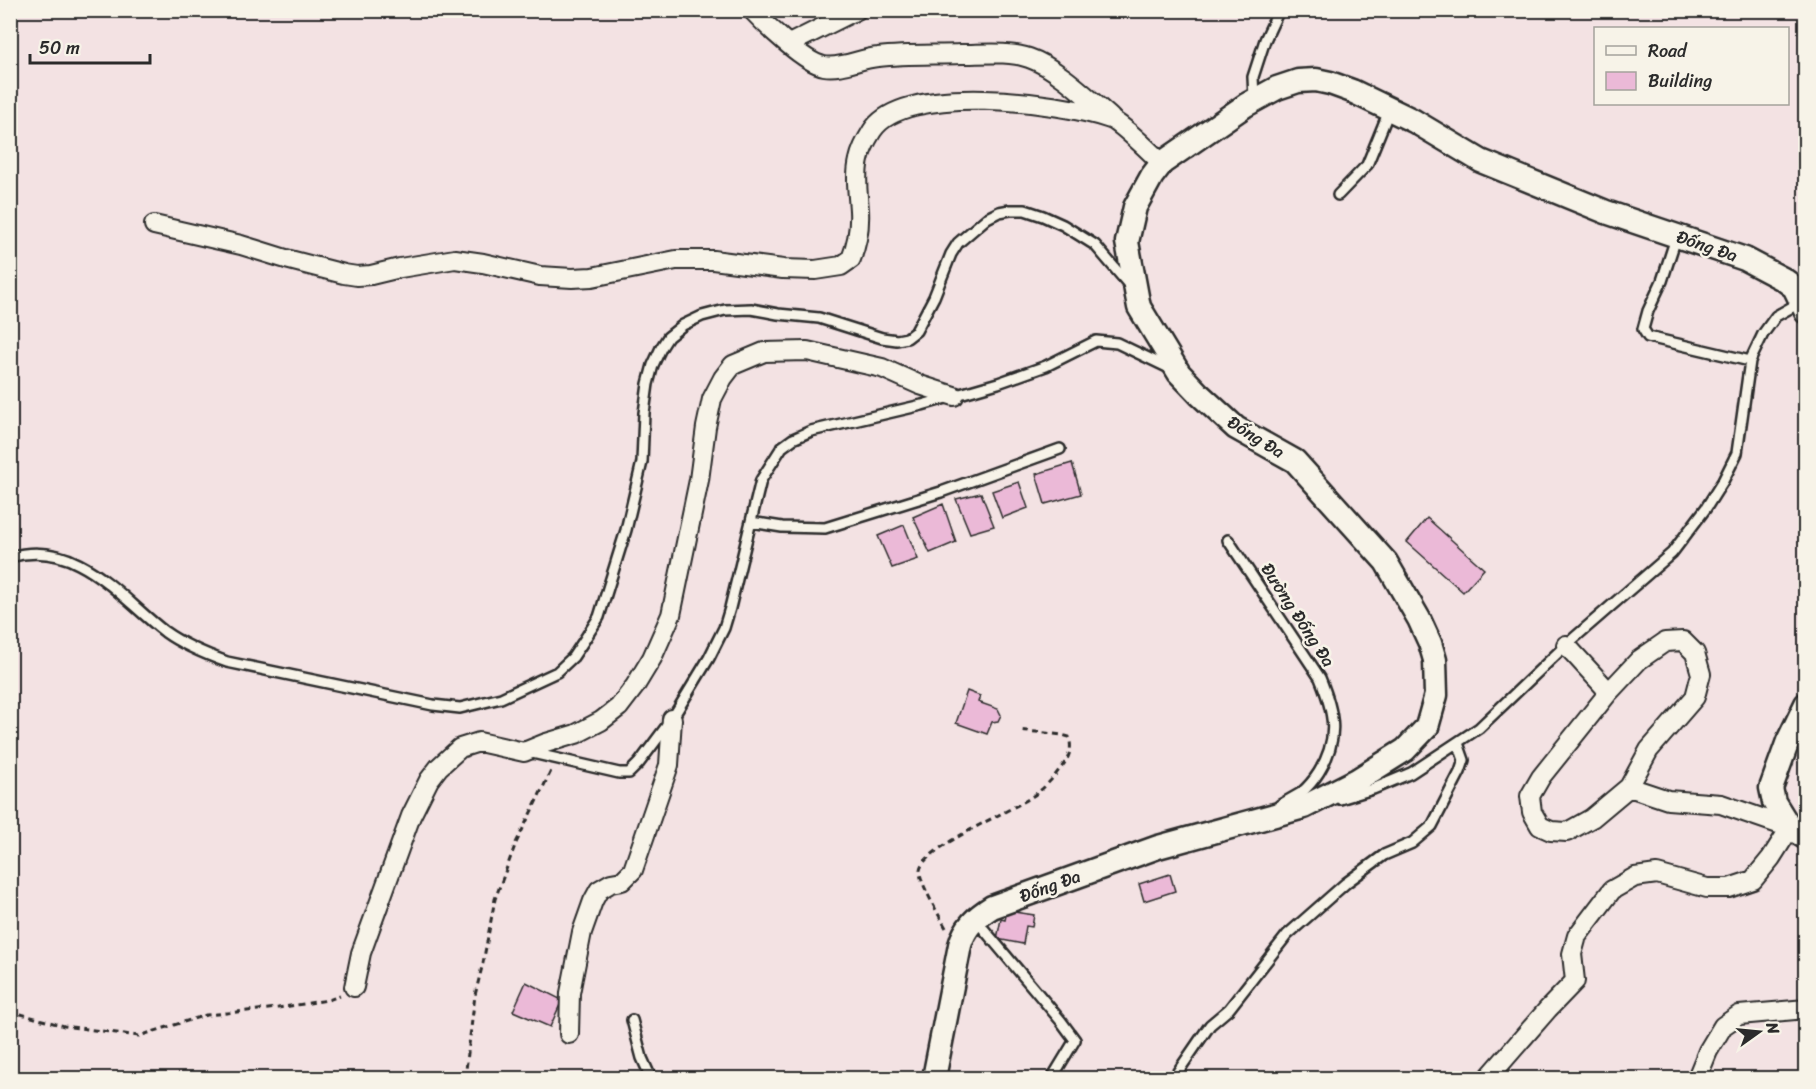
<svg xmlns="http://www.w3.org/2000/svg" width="1816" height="1089" viewBox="0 0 1816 1089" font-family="Sriracha,sans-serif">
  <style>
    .building { fill: #ebb9d7; stroke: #2b2b2b; stroke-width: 1.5 }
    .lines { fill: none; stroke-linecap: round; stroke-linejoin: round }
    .service-casing { stroke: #2b2b2b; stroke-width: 14 }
    .minor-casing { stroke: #2b2b2b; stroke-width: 22 }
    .tertiary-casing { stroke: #2b2b2b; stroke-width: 27 }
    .path { stroke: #2b2b2b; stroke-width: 3; stroke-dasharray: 6 4.5; stroke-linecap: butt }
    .service { stroke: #f7f3e8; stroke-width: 9 }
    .minor { stroke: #f7f3e8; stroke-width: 18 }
    .tertiary { stroke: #f7f3e8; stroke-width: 22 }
    .labels { text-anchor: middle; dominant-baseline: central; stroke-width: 5; stroke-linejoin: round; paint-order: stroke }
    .street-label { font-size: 18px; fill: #2b2b2b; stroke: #f7f3e8 }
  </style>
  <rect width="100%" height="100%" fill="#f3e2e3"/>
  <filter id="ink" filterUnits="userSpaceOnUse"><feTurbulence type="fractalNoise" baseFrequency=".0167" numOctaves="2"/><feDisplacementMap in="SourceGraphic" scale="12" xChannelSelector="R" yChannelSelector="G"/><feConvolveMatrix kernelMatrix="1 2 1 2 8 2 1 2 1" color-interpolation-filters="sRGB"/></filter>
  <g filter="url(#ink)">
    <path class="building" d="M1072,463L1081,494L1045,504L1036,474Z
      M1019,482L1028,508L1002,518L992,491Z
      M981,493L994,526L970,533L956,499Z
      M943,504L956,542L930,553L913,517Z
      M1427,518L1484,569L1463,592L1407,542Z
      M904,525L918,559L892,568L878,536Z
      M967,691L980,696L978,702L998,709L1001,715L998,721L992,722L987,734L956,723Z
      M1170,874L1175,891L1144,901L1139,884Z
      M1007,911L1034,915L1032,927L1026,926L1023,944L997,939L1001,919L1005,920Z
      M526,982L562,1000L550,1027L513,1011Z"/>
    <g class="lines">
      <defs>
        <path id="service" d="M1254,98L1253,77L1265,40L1279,10
          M1338,195L1367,165L1389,111
          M1677,235L1662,281L1648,311L1643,329L1648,337L1750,361
          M751,522L782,527L825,528L941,492L1060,449
          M1228,540L1320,678C1334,712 1340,738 1319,772C1314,780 1308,787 1301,793C1294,797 1287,801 1280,805
          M10,557C78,538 118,596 165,632C183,645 205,654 227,662L433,705L460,708L501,698L557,672L573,657L583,642L599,617L626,530L642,462L644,413L648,384L653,365L661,348L668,337L683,325L702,316L725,310L751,309L778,314L819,318L882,338L897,340L907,338L916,331L934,297L951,254L958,243L987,218L999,212L1010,210H1025L1043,216L1063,225L1095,245L1130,286
          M528,752L619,773H629L639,763L672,719L709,658L724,628L730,608L761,480L782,447L793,439L811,431L922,405L998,383L1046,366L1096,341L1117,343L1171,369
          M1340,799L1373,789L1411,773L1479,728L1566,645L1672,553L1706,508L1723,481L1737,453L1750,361L1763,334L1776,316L1801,302
          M976,920L1061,1021L1075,1040L1052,1078
          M632,1020L642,1058L651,1078
          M1175,1076L1210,1025L1229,1009L1287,935L1346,883L1384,855L1412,843L1432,826L1460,772L1464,760L1458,743"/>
        <path id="minor" d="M752,10C766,25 805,63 824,66C842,69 861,58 878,57C906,54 933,55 961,54C983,54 1008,51 1029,58C1056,67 1089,99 1111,118
          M789,44L857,10
          M154,225L241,245L286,259L344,274L357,276L371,275L400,268L455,259L483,263L540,276L572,278L592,277L676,260H713L783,269L815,270L841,266L851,259C857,244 860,227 859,210C858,194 855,176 859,160C861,150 867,139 872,131C903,81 1062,102 1110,119C1120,122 1152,154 1162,163
          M1683,641L1695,653L1701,674L1695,697L1649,750L1629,787L1592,818L1567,832L1551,831L1540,826L1532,812L1530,796L1541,777L1609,692L1639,660L1665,642Z
          M1566,645L1609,692
          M354,987L361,953L411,816L429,780L439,767L460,748L479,742L524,752L546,743L576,734L601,721L619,707L635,686L652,658L671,615L699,480L706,427L712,399L723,378L733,365L764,352L807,351L882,368L920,385L954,396
          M569,1034L570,993L582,932L593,901L599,890L611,883L622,881L633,870L669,765L672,719
          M1488,1078L1548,1009L1575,981L1572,954L1577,936L1612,890L1635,877L1657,874L1707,888H1729L1753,880L1771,858L1790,828L1721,804L1668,800L1629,787
          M1697,1078L1708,1051L1723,1026L1739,1015L1806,1009"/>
        <path id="tertiary" d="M1806,704L1788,741L1771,788L1774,802L1790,828L1806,838
          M934,1078L960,945C965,927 976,917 992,907L1158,847L1304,807L1357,780L1405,750L1427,727L1436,695L1435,660L1430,643L1419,619L1386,562L1295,461L1236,428L1199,394L1179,373L1139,307L1127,242L1135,207L1152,176L1162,163L1246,105L1277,88L1298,81L1316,80L1330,83L1352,91L1414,121L1481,161L1606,212L1745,259L1783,279L1794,287L1806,312"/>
      </defs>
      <use href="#service" class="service-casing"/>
      <use href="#minor" class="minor-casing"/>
      <use href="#tertiary" class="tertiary-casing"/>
      <path class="path" d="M946,928C940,917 918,880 920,870C924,847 1012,811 1033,796C1043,789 1052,780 1059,770C1068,760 1073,751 1069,737L1062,735L1019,730
        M10,1011L64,1026L139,1036L206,1015L278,1008L328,1000L340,996
        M465,1078L475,995L483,963L495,899L516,843L552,769"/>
      <use href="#service" class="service"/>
      <use href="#minor" class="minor"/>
      <use href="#tertiary" class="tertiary"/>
    </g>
  </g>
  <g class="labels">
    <g class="street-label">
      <text transform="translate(1707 246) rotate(19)">Đống Đa</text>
      <text transform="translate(1256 437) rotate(32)">Đống Đa</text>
      <text transform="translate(1298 615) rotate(57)">Đường Đống Đa</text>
      <text transform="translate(1050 886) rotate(-20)">Đống Đa</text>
    </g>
  </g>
  <rect width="1816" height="1089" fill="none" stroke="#f7f3e8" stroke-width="36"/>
  <rect x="18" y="18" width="1780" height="1053" fill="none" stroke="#2b2b2b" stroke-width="2" filter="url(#ink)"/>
  <rect x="1594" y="27" width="195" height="78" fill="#f7f3e8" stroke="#a5a39c" stroke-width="1.5"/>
  <rect x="1606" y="46" width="30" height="9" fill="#f7f3e8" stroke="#a5a39c" stroke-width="1.5"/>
  <text x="1648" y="57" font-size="18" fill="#2b2b2b">Road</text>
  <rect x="1606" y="72" width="30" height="18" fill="#ebb9d7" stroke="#a5a39c" stroke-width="1.5"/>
  <text x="1648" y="87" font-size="18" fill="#2b2b2b">Building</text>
  <g transform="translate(1759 1032) rotate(75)" stroke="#f7f3e8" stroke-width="4.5" paint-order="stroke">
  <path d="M0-4.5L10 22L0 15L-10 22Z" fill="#2b2b2b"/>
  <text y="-9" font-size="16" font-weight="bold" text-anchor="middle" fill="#2b2b2b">N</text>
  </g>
  <path d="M30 54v9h120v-9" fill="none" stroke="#2b2b2b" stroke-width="3"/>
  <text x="39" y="54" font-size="18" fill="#2b2b2b" stroke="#f7f3e8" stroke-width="4.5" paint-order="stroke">50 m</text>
</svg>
